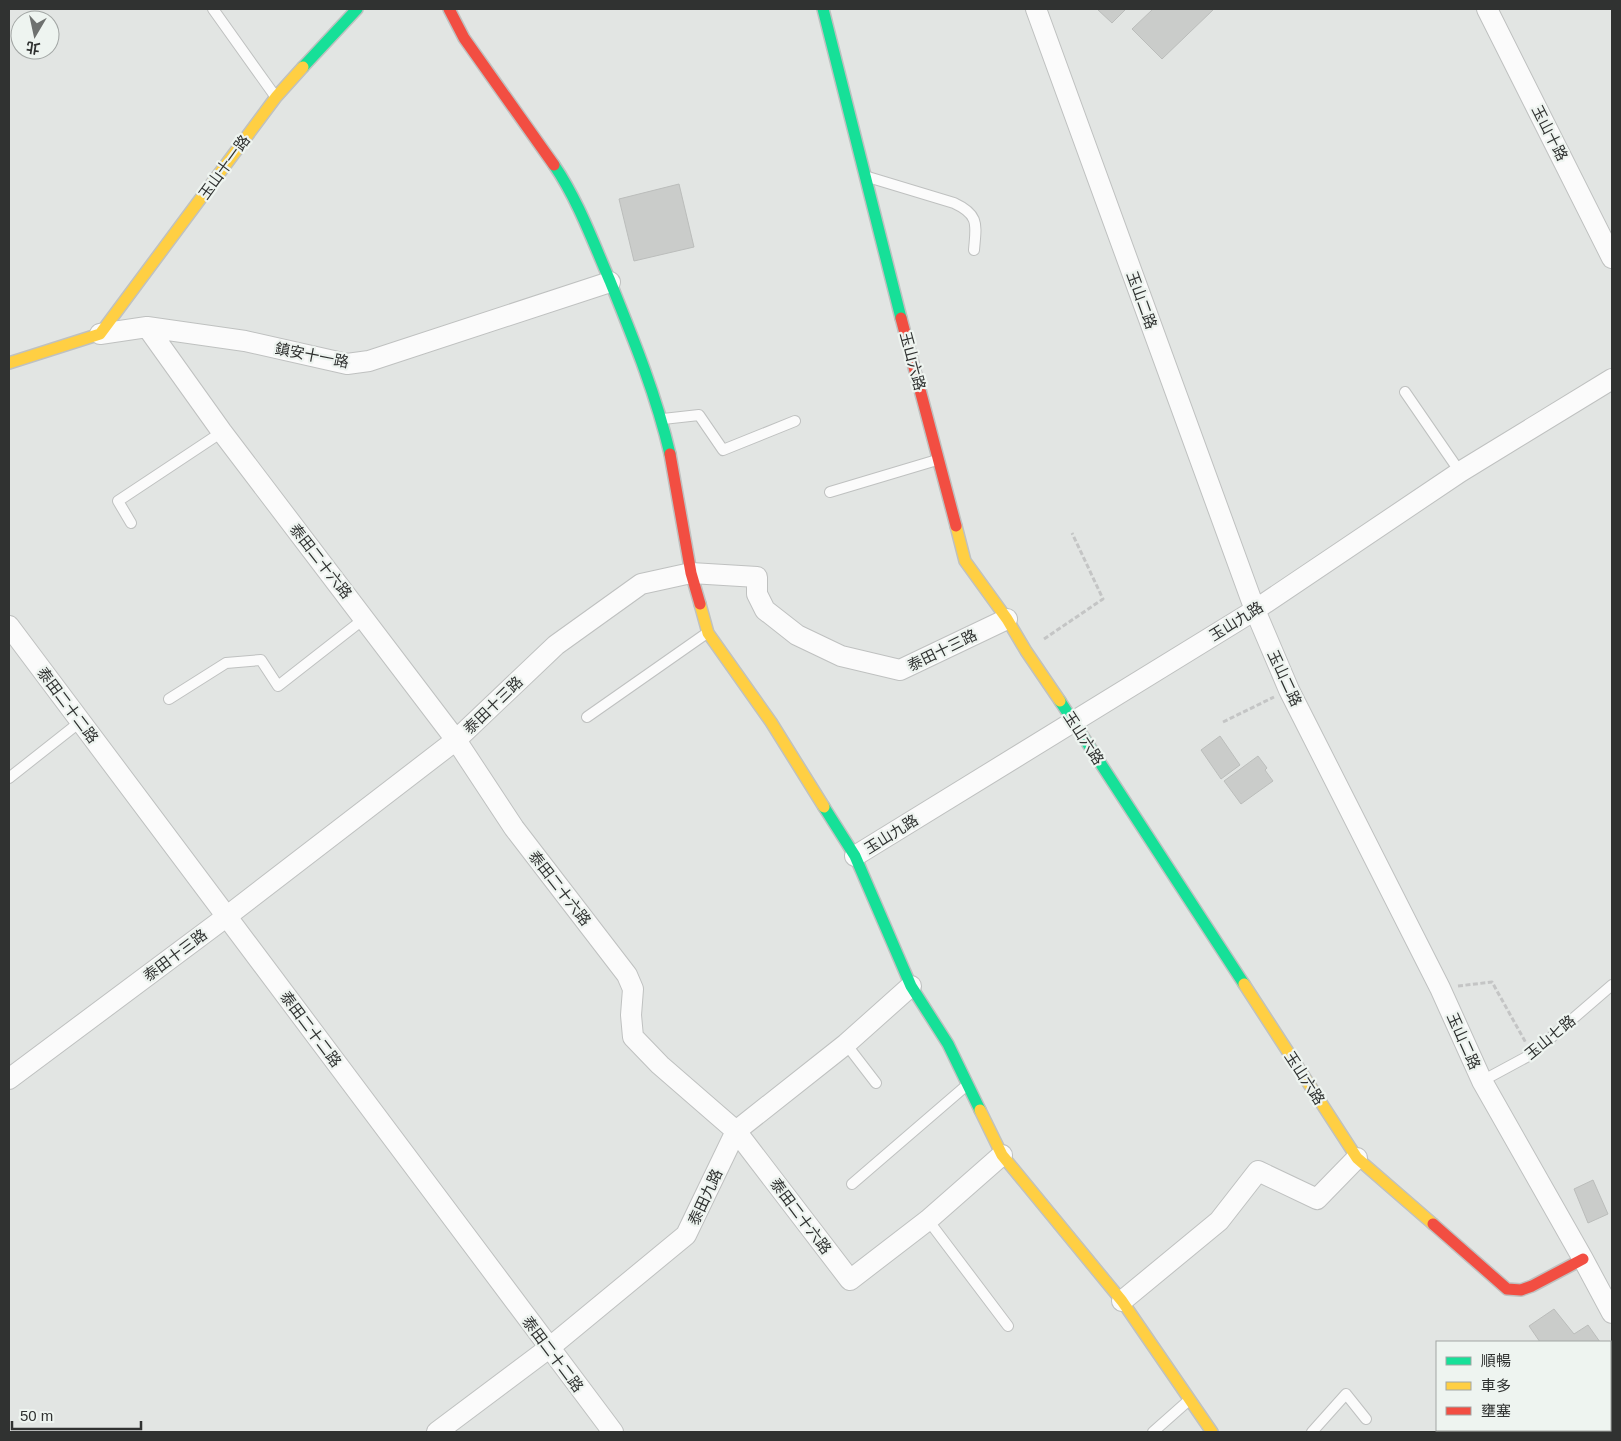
<svg xmlns="http://www.w3.org/2000/svg" width="1621" height="1441" viewBox="0 0 1621 1441" font-family="Helvetica,'Noto Sans TC',sans-serif">
  <style>
    .building { fill: #caccca; stroke: #bbbdbb }
    .lines { fill: none; stroke-linecap: round; stroke-linejoin: round }
    .lane-casing { stroke: #bfc1c0; stroke-width: 12 }
    .street-casing { stroke: #bfc1c0; stroke-width: 22 }
    .fast-casing { stroke: #bfc1c0; stroke-width: 14 }
    .slow-casing { stroke: #bfc1c0; stroke-width: 14 }
    .jam-casing { stroke: #bfc1c0; stroke-width: 14 }
    .path { stroke: #c4c5c5; stroke-width: 3; stroke-dasharray: 5 2.5; stroke-linecap: butt }
    .lane { stroke: #fbfbfb; stroke-width: 10 }
    .street { stroke: #fbfbfb; stroke-width: 20 }
    .fast { stroke: #16e098; stroke-width: 11 }
    .slow { stroke: #ffcf43; stroke-width: 11 }
    .jam { stroke: #f24e42; stroke-width: 11 }
    .labels { text-anchor: middle; dominant-baseline: central; stroke-width: 4.5; stroke-linejoin: round; paint-order: stroke }
    .street-label { font-size: 15px; fill: #303231; stroke: #eef4f0 }
  </style>
  <rect width="100%" height="100%" fill="#e2e5e3"/>
  <path class="building" d="M1097,9H1126L1112,23Z
    M1153,9H1214L1162,59L1132,29Z
    M679,184L694,247L634,261L619,199Z
    M1220,736L1240,765L1221,779L1201,750Z
    M1258,756L1267,768L1265,770L1273,781L1241,804L1224,781Z
    M1593,1180L1608,1214L1588,1223L1574,1189Z
    M1554,1309L1574,1334L1588,1325L1600,1342H1540L1529,1326Z
    M1610,1403L1612,1405V1432H1590L1589,1430H1610Z
    M1444,1430H1483L1484,1431L1441,1432Z"/>
  <g class="lines">
    <defs>
      <path id="lane" d="M213,9L275,96
        M868,177L954,203C980,215 976,225 974,250
        M1405,392L1460,472
        M663,419L699,415L723,450L795,421
        M830,492L937,460
        M131,523L118,501L222,432
        M169,699L226,663L261,660L278,686L365,618
        M587,717L707,633
        M9,778L80,722
        M846,1044L876,1083
        M1482,1081L1532,1054L1612,985
        M852,1184L967,1085
        M928,1220L1008,1326
        M1522,1430L1524,1432
        M1153,1432L1188,1401
        M1312,1432L1346,1394L1366,1419"/>
      <path id="street" d="M1036,9L1255,610L1289,690L1440,988L1482,1081L1583,1259L1612,1313
        M1487,9L1612,258
        M147,327L222,432L456,740L514,828L627,975L633,989L631,1015L633,1037L660,1065L736,1131L850,1280L928,1220L1002,1155
        M100,334L147,327L245,341L347,364L369,361L610,282
        M9,626L613,1432
        M855,856L1255,610L1460,472L1612,379
        M9,1079L226,917L456,740L556,645L641,584L691,573L757,577V594L765,610L797,635L841,656L900,670L1007,619
        M1122,1301L1219,1221L1258,1171L1317,1199L1357,1158
        M437,1432L549,1348L686,1235L736,1131L846,1044L911,986"/>
      <path id="fast" d="M823,9L901,318
        M303,67L357,9
        M554,165C578,200 593,242 610,281C633,338 656,394 670,454
        M1060,701L1244,984
        M824,807L855,856L911,986L948,1044L980,1110"/>
      <path id="slow" d="M9,363L100,334L276,97L303,67
        M956,526L965,561L1007,619L1026,651L1060,701
        M700,604L708,633L771,722L824,807
        M1244,984L1357,1158L1433,1224
        M980,1110L1002,1155L1122,1301L1212,1432"/>
      <path id="jam" d="M449,9L464,38L554,165
        M901,318L956,526
        M670,454L691,573L700,604
        M1433,1224L1507,1289L1521,1290L1532,1286L1583,1259"/>
    </defs>
    <use href="#lane" class="lane-casing"/>
    <use href="#street" class="street-casing"/>
    <use href="#fast" class="fast-casing"/>
    <use href="#slow" class="slow-casing"/>
    <use href="#jam" class="jam-casing"/>
    <path class="path" d="M1044,639L1103,599L1072,533
      M1223,722L1274,697
      M1458,986L1492,982L1526,1043"/>
    <use href="#lane" class="lane"/>
    <use href="#street" class="street"/>
    <use href="#fast" class="fast"/>
    <use href="#slow" class="slow"/>
    <use href="#jam" class="jam"/>
  </g>
  <g class="labels">
    <g class="street-label">
      <text transform="translate(1550 133) rotate(63)">玉山十路</text>
      <text transform="translate(224 167) rotate(-54)">玉山十一路</text>
      <text transform="translate(1142 300) rotate(70)">玉山二路</text>
      <text transform="translate(312 355) rotate(11)">鎮安十一路</text>
      <text transform="translate(913 361) rotate(75)">玉山六路</text>
      <text transform="translate(321 561) rotate(52)">泰田二十六路</text>
      <text transform="translate(1236 621) rotate(-32)">玉山九路</text>
      <text transform="translate(942 650) rotate(-26)">泰田十三路</text>
      <text transform="translate(1285 678) rotate(65)">玉山二路</text>
      <text transform="translate(68 705) rotate(53)">泰田二十二路</text>
      <text transform="translate(493 705) rotate(-44)">泰田十三路</text>
      <text transform="translate(1084 738) rotate(57)">玉山六路</text>
      <text transform="translate(891 834) rotate(-32)">玉山九路</text>
      <text transform="translate(560 888) rotate(52)">泰田二十六路</text>
      <text transform="translate(175 955) rotate(-37)">泰田十三路</text>
      <text transform="translate(311 1029) rotate(53)">泰田二十二路</text>
      <text transform="translate(1550 1037) rotate(-39)">玉山七路</text>
      <text transform="translate(1464 1041) rotate(66)">玉山二路</text>
      <text transform="translate(1305 1078) rotate(57)">玉山六路</text>
      <text transform="translate(705 1197) rotate(-65)">泰田九路</text>
      <text transform="translate(801 1216) rotate(53)">泰田二十六路</text>
      <text transform="translate(553 1354) rotate(53)">泰田二十二路</text>
    </g>
  </g>
  <rect width="1621" height="1441" fill="none" stroke="#303231" stroke-width="20"/>
  <rect x="1436" y="1341" width="175" height="90" fill="#eef4f0" stroke="#a2a6a4"/>
  <rect x="1446" y="1357" width="25" height="8" fill="#16e098" stroke="#a2a6a4"/>
  <text x="1481" y="1366" font-size="15" fill="#303231">順暢</text>
  <rect x="1446" y="1382" width="25" height="8" fill="#ffcf43" stroke="#a2a6a4"/>
  <text x="1481" y="1391" font-size="15" fill="#303231">車多</text>
  <rect x="1446" y="1407" width="25" height="8" fill="#f24e42" stroke="#a2a6a4"/>
  <text x="1481" y="1416" font-size="15" fill="#303231">壅塞</text>
  <g transform="translate(35 35) rotate(189)"><circle r="24" fill="#eef4f0" stroke="#a2a6a4"/>
  <path d="M0-4L9 19L0 12L-9 19Z" fill="#6e716f"/>
  <text y="-8" font-size="14" font-weight="bold" text-anchor="middle" fill="#303231">北</text>
  </g>
  <path d="M12 1421v8h129v-8" fill="none" stroke="#303231" stroke-width="2.5"/>
  <text x="20" y="1421" font-size="15" fill="#303231" stroke="#eef4f0" stroke-width="4" paint-order="stroke">50 m</text>
</svg>
